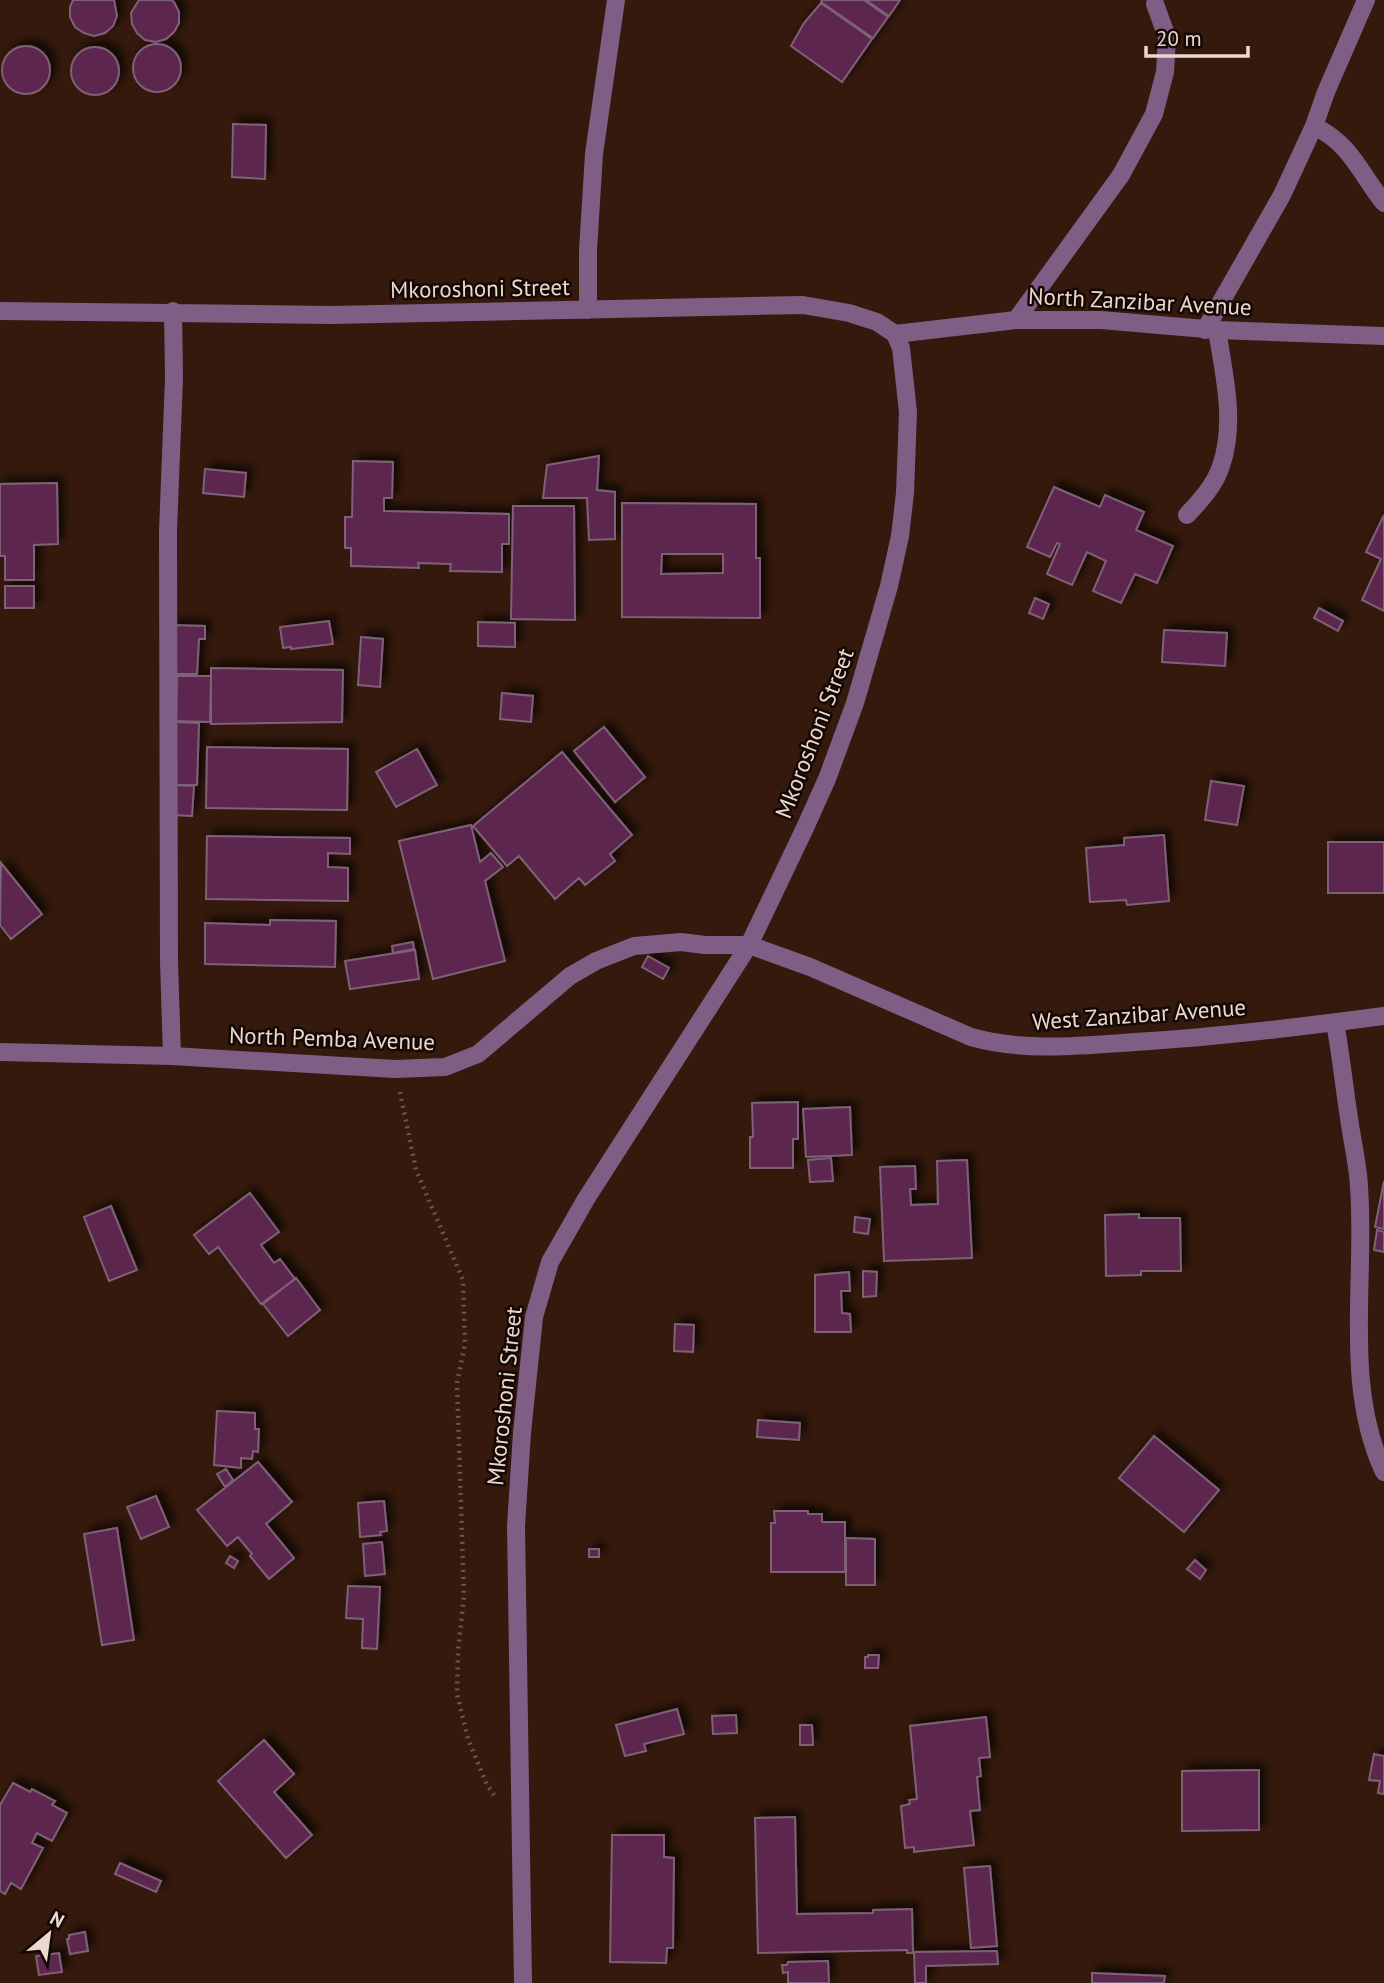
<svg xmlns="http://www.w3.org/2000/svg" width="1384" height="1983" viewBox="0 0 1384 1983" font-family="'PT Sans',sans-serif">
  <style>
    .building { fill: #5b2550; stroke: #7e6177; stroke-width: 2; fill-rule: evenodd; filter: url(#shadow) }
    .lines { fill: none; stroke-linecap: round; stroke-linejoin: round }
    .path { stroke: #6d5549; stroke-width: 4.5; stroke-dasharray: 2 5; stroke-linecap: butt }
    .minor { stroke: #7f5e86; stroke-width: 18 }
    .labels { text-anchor: middle; dominant-baseline: central; stroke-width: 5; stroke-linejoin: round; paint-order: stroke }
    .street-label { font-size: 23px; fill: #ebd8cf; stroke: #140804 }
  </style>
  <defs>
    <filter id="shadow"><feDropShadow dx="6" dy="-6" stdDeviation="3.5" flood-color="#0009"/></filter>
  </defs>
  <rect width="100%" height="100%" fill="#34190c"/>
  <path class="building" d="M73,0H114L117,16L113,26L105,33L94,36L84,33L75,27L70,17V7Z
    M139,0H171L174,2L179,12V23L174,32L166,39L156,42L145,40L137,33L132,24L131,13Z
    M822,0H864L888,17L873,38L821,2Z
    M866,0H900L889,16Z
    M821,3L872,39L842,82L791,46L804,23Z
    M133 68a24 24 0 1 1 48 0a24 24 0 1 1-48 0Z
    M2 70a24 24 0 1 1 48 0a24 24 0 1 1-48 0Z
    M71 71a24 24 0 1 1 48 0a24 24 0 1 1-48 0Z
    M233,124L266,125L265,179L232,177Z
    M599,456L597,490L615,492V539L589,540L587,498H543L547,465Z
    M353,461L393,462L392,498H384V511L509,514V544H502V572L450,571L451,564L418,563L419,568L351,566V548H345V517H352Z
    M205,469L246,473L244,497L203,493Z
    M57,483L58,544L34,545V580H5V556H0V484Z
    M1054,487L1100,507L1105,495L1144,512L1136,530L1173,546L1157,583L1135,574L1121,603L1093,591L1106,561L1087,552L1072,585L1047,574L1060,544L1057,543L1050,557L1027,547Z
    M622,503L756,504V558H760V618L622,617ZM662,554H723V573L661,574Z
    M513,506H574L575,620L511,619Z
    M1384,515V611L1362,600L1381,559L1366,552Z
    M5,586H34V608H5Z
    M1035,598L1049,604L1043,619L1029,613Z
    M1319,608L1343,621L1338,631L1314,618Z
    M329,621L333,644L291,649V647L283,648L280,627Z
    M478,622L515,623V647L478,646Z
    M171,625L205,626V639H199L197,674H171Z
    M1164,630L1227,633L1225,666L1162,662Z
    M361,637L383,639L380,687L358,685Z
    M211,668L343,670L342,722L211,724Z
    M177,676H211L210,722L176,721Z
    M502,693L533,696L531,722L500,719Z
    M174,722L199,723L197,785H172Z
    M604,727L645,777L615,802L574,751Z
    M207,747L348,749L347,810L206,808Z
    M417,749L437,785L396,807L376,772Z
    M562,752L632,835L610,854L615,861L585,885L579,878L555,899L519,856L507,866L473,826Z
    M1211,781L1244,786L1237,825L1205,820Z
    M174,785L194,786L192,816L171,815Z
    M471,825L480,862L491,853L503,867L485,881L505,961L433,979L399,841Z
    M1164,835L1169,901L1127,905L1126,900L1090,902L1086,848L1124,845V838Z
    M207,836L350,838V854L328,853V867L348,868V901L206,899Z
    M1328,842H1384V893H1328Z
    M1,863L42,914L11,939L0,925Z
    M270,920L336,921L335,967L205,964V923L270,925Z
    M413,942L414,949L393,953L392,946Z
    M415,950L419,979L350,989L345,961Z
    M648,956L669,968L663,979L642,967Z
    M798,1102V1139H793V1168H750V1137H753L752,1103Z
    M850,1107L852,1155L806,1157L803,1109Z
    M831,1158L833,1181L810,1182L808,1160Z
    M967,1160L972,1258L884,1261L880,1167L915,1166L916,1189H910L911,1205L938,1204L937,1161Z
    M1384,1181V1229L1375,1227Z
    M250,1193L279,1232L261,1245L274,1263L280,1259L295,1279L261,1304L218,1247L209,1254L194,1235Z
    M111,1206L137,1270L109,1281L84,1217Z
    M1139,1214V1218H1180L1181,1271H1141V1275L1106,1276L1105,1215Z
    M855,1217L870,1219L868,1234L854,1232Z
    M1377,1230L1384,1232V1252L1374,1250Z
    M863,1271L877,1272L876,1296L863,1297Z
    M849,1272L850,1291H841L842,1313L850,1314L851,1332H815V1275Z
    M296,1278L320,1310L288,1336L263,1304Z
    M675,1324L694,1325L693,1352L674,1351Z
    M217,1411L255,1413V1429H259L258,1452L253,1451L252,1459L241,1458V1468L214,1465Z
    M758,1420L800,1423L799,1440L757,1437Z
    M1154,1436L1219,1490L1184,1532L1119,1478Z
    M258,1462L292,1502L266,1524L294,1558L269,1579L250,1556L252,1554L238,1537L227,1546L197,1510Z
    M226,1469L233,1480L225,1487L217,1474Z
    M156,1496L169,1527L141,1539L127,1507Z
    M384,1501L387,1531L380,1532L381,1535L360,1537L358,1503Z
    M774,1511H808V1514H822V1522H845V1572H771V1523H775Z
    M117,1528L134,1640L102,1645L84,1534Z
    M846,1538L875,1539V1585H846Z
    M382,1542L385,1574L365,1576L363,1544Z
    M589,1549H599V1557H589Z
    M230,1556L238,1561L234,1568L226,1563Z
    M1195,1560L1206,1570L1200,1579L1187,1569Z
    M348,1586L380,1587L377,1649L362,1648L363,1619L346,1618Z
    M868,1655H879L878,1668H865V1657H868Z
    M677,1709L684,1734L644,1744L646,1751L625,1756L616,1725Z
    M736,1715L737,1733L713,1734L712,1716Z
    M986,1717L990,1757L979,1758L981,1776L977,1777L980,1810L970,1811L974,1845L914,1852V1847L905,1848L901,1806L910,1804L909,1800L917,1799L910,1726Z
    M800,1725H812L813,1745H800Z
    M264,1740L294,1774L274,1792L312,1835L286,1858L218,1781Z
    M1374,1754L1384,1756V1794L1378,1793L1380,1781L1369,1780Z
    M1259,1770V1830L1182,1831V1771Z
    M13,1783L30,1792L32,1789L55,1801L52,1805L67,1813L52,1841L37,1833L32,1843L43,1848L21,1889L11,1883L5,1894L0,1891V1805Z
    M795,1817L797,1914L873,1913V1910L912,1909L913,1953H907V1950L758,1953L755,1818Z
    M612,1835H664V1857L674,1858L673,1948H667L666,1963L610,1962Z
    M120,1863L161,1881L156,1892L115,1874Z
    M990,1866L997,1946L971,1948L964,1868Z
    M85,1932L88,1951L70,1954L67,1939H69V1935Z
    M997,1951L998,1964L926,1966V1983H915L914,1952Z
    M59,1953L62,1972L39,1975L36,1956Z
    M828,1961L829,1983H788V1972L783,1973L782,1965H787L788,1962Z
    M1092,1973L1165,1976L1164,1983H1092Z"/>
  <g class="lines">
    <path class="path" d="M400,1092L416,1170L463,1280L465,1344L457,1383L464,1596L458,1651L457,1694L468,1739L487,1785L494,1795"/>
    <path class="minor" d="M1314,126C1351,144 1360,173 1384,203
      M588,310V250L594,154L616,0
      M0,311L331,315L803,305L849,313L877,322L895,334L901,348L908,412L905,493L900,536L889,586L855,703L827,779L804,830L749,945L586,1199L550,1262L534,1317L522,1433L516,1526L523,1983
      M1016,320L1121,175L1154,114L1165,72L1167,37L1155,4
      M1205,330L1282,195L1314,126L1326,92L1366,0
      M895,334L1016,320H1101L1217,330L1384,336
      M1187,515C1200,501 1215,485 1221,466C1236,423 1224,374 1217,330
      M1335,1023C1341,1055 1344,1086 1349,1118C1352,1141 1358,1164 1359,1187C1366,1280 1343,1385 1384,1472
      M0,1052L172,1056L395,1069L445,1067L478,1054L570,976L596,961L634,946L681,942L705,945H749L810,967L971,1037C1025,1052 1079,1046 1135,1042C1218,1037 1301,1027 1384,1016
      M172,1056L169,962L168,531L174,378L173,311"/>
  </g>
  <g class="labels">
    <g class="street-label">
      <text transform="translate(480 288) rotate(-1)">Mkoroshoni Street</text>
      <text transform="translate(1140 301) rotate(3)">North Zanzibar Avenue</text>
      <text transform="translate(814 733) rotate(-69)">Mkoroshoni Street</text>
      <text transform="translate(1139 1014) rotate(-4)">West Zanzibar Avenue</text>
      <text transform="translate(332 1038) rotate(2)">North Pemba Avenue</text>
      <text transform="translate(504 1396) rotate(-84)">Mkoroshoni Street</text>
    </g>
  </g>
  <g transform="translate(49 1934) rotate(29)" stroke="#140804" stroke-width="5" paint-order="stroke">
  <path d="M0-5L12 26L0 18L-12 26Z" fill="#ebd8cf"/>
  <text y="-10" font-size="19" font-weight="bold" text-anchor="middle" fill="#ebd8cf">N</text>
  </g>
  <path d="M1146 46v10h102v-10" fill="none" stroke="#ebd8cf" stroke-width="3.5"/>
  <text x="1156" y="46" font-size="21" fill="#ebd8cf" stroke="#140804" stroke-width="5" paint-order="stroke">20 m</text>
</svg>
